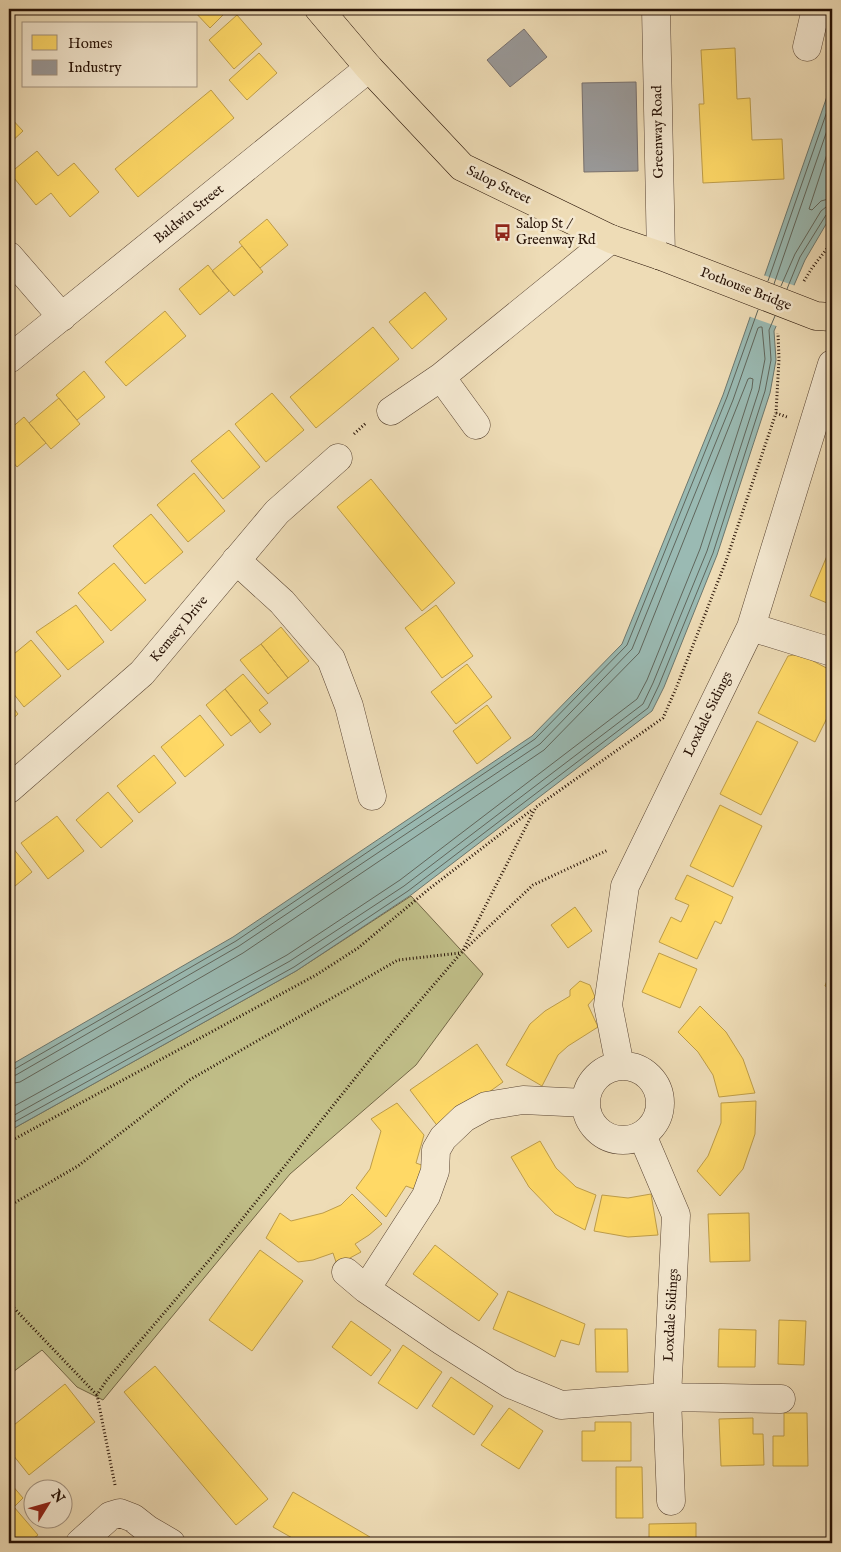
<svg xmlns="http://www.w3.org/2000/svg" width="841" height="1552" viewBox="0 0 841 1552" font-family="'IM FELL English',serif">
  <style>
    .green { fill: #c0be88; stroke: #746847 }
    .water { fill: #9abab3; stroke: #6c776e }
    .pier { fill: #eedcb6 }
    .homes { fill: #ffd966; stroke: #be9d49 }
    .industry { fill: #999; stroke: #77706d }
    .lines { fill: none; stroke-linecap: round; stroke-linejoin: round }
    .shore { stroke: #60665c; stroke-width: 1 }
    .minor-casing { stroke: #594432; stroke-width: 29 }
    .major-casing { stroke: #271206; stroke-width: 29 }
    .path { stroke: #271206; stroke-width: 3; stroke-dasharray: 1 2.5; stroke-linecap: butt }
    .minor { stroke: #f4e8d0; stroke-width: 28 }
    .major { stroke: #eedcb6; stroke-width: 28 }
    .major-bridge-casing { stroke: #271206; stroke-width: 29; stroke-linecap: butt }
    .major-bridge { stroke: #eedcb6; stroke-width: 28 }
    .labels { text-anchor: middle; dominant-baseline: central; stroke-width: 5; stroke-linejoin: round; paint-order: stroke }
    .street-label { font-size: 14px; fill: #271206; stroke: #f4e8d0 }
    .poi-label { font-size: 14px; fill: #271206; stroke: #f4e8d0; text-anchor: start }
  </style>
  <rect width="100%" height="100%" fill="#eedcb6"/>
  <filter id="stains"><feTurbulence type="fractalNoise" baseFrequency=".004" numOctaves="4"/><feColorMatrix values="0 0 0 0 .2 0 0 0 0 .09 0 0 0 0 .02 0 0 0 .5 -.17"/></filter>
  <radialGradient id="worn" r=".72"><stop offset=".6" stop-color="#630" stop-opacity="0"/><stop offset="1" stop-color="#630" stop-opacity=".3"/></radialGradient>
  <path class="green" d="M411,896L483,974L416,1065L290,1174L103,1400L77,1387L42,1350L9,1375V1131L296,971Z"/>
  <path class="water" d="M832,82V214L805,260L774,331L776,360L770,393L717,555L664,687L652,711L411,895L296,971L9,1131V1066L233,937L532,736L622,644L723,395Z"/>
  <path class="pier" d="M763,275L796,286L779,327L748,316Z"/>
  <path class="homes" d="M192,9H229L210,28Z
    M237,15L262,44L234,69L209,40Z
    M735,48L737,99L750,98L752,140L782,139L784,179L703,183L699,104H704L701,50Z
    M259,53L277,73L247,100L229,80Z
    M211,90L234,118L138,197L115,169Z
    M9,116L23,131L9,144Z
    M37,151L58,176L74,163L99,192L70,217L51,193L36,205L10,173Z
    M267,219L288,245L260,268L239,242Z
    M242,246L263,272L234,296L212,271Z
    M208,265L229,291L200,315L179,289Z
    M425,292L447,319L412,349L389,322Z
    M165,311L186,336L126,386L105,362Z
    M373,327L399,359L316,428L290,397Z
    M84,371L105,397L77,420L56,395Z
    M272,393L304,430L266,462L235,424Z
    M59,398L80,424L51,449L29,423Z
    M24,417L46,443L17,467L9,457V430Z
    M229,430L260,467L223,499L191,461Z
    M194,473L225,511L188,542L157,505Z
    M371,479L455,583L422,611L337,507Z
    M151,514L183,552L145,584L113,546Z
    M832,544V605L810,596Z
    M114,563L146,600L111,631L78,593Z
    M76,605L104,642L68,670L36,632Z
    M436,605L473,656L442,678L405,628Z
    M281,627L309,661L288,678L261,644Z
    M31,640L61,676L24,707L9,688V658Z
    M261,644L288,678L268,694L240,660Z
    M800,654L832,671V708L815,742L758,713L788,656Z
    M467,664L492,697L456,724L431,692Z
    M243,674L268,703L259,710L271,724L260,733L225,689Z
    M225,689L251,721L231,736L206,705Z
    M9,702L18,714L9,722Z
    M487,705L511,738L477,764L453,731Z
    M200,715L224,745L185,777L161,747Z
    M757,721L798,742L761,815L720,794Z
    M154,755L176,783L139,813L117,786Z
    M108,792L133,821L101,848L76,820Z
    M720,805L762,826L733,887L690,866Z
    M57,816L84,851L48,879L21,843Z
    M9,843L32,872L9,891Z
    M687,875L733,897L721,924L715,921L697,959L659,942L671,917L681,922L689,905L675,899Z
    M575,907L592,931L568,948L551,925Z
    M659,953L697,969L680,1008L642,992Z
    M832,967V989L825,986Z
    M580,981L590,985L595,997L588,1005L598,1027L568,1046L558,1055L542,1086L506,1065L530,1024L545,1011L570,996V990Z
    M700,1006L726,1032L743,1059L755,1093L719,1097L713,1075L698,1052L678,1032Z
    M477,1044L503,1082L439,1128L410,1090Z
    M756,1101L755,1134L743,1169L720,1196L697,1171L708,1156L721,1123V1103Z
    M397,1103L424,1135L416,1163L424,1166L414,1189L406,1186L386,1217L356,1188L370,1169L381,1131L371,1119Z
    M540,1141L556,1168L576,1187L596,1195L585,1230L555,1214L529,1187L511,1157Z
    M352,1194L382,1224L369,1235L355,1244L361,1252L337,1265L333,1253L313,1260L298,1262L266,1238L280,1213L291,1221L323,1213L341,1205Z
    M651,1194L658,1235L628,1237L594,1231L602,1195L628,1198Z
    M749,1213L750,1261L710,1262L708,1214Z
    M435,1245L498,1294L479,1321L413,1274Z
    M260,1250L303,1281L252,1351L209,1320Z
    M508,1291L585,1324L579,1345L561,1340L555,1357L493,1329Z
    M779,1320L806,1321L804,1365L778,1364Z
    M351,1321L391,1350L371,1376L332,1347Z
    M595,1329H627L628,1372H596Z
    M719,1329L756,1330L755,1367H718Z
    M403,1345L442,1372L417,1409L378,1383Z
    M155,1366L268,1499L236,1525L124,1392Z
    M451,1377L493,1406L474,1435L432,1406Z
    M65,1384L95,1422L29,1475L9,1450V1429Z
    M509,1408L543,1431L519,1469L481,1445Z
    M784,1413H807L808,1466H773V1436H784Z
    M753,1418V1434H763L764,1465L721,1466L719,1419Z
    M595,1422H631V1461H582V1431H595Z
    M616,1467H642L643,1518H616Z
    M11,1484L23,1498L14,1507L38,1535L28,1543H9V1485Z
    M293,1492L370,1537L367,1543H301L273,1527Z
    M696,1523V1543H649V1524Z"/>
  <path class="industry" d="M524,29L547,57L510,87L487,60Z
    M636,82L638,171L584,172L582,83Z"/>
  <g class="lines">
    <path class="shore" d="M832,139L809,209L812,210L821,201L832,198
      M768,281L832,97
      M774,284L832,116
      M781,286L795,254L821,211L826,207L832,206
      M787,289L800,257L826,215L832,212
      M9,1070H13L236,941L535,739L627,645L727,397L758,310
      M9,1077L16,1075L239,946L540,744L632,649L733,400L758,328L760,327H762L765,359L759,390L707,551L653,683L643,704L404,886L290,961L9,1118
      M9,1084L20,1082L243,953L544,750L639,653L748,379L750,378L753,379L752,388L700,549L647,680L637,699L400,880L287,955L9,1109
      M9,1125L294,967L408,891L648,708L659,685L713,553L765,391L771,360L769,330L775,316"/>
    <defs>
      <path id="minor" d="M656,9L661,256
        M807,47L816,9
        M9,256L62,317
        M9,359L369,68
        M441,377L476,425
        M391,411L441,377L611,239
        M236,560L282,602L331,659L349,706L372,796
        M751,627L832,652
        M9,789L142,673L277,512L338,458
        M620,1066L608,1005L625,886L751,627L832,364
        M586 1103a37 37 0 1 1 74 0a37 37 0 1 1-74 0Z
        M642,1135L676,1215L667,1397L671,1501
        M346,1272L366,1289L442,1341L510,1384L561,1405L667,1397L781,1399
        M366,1289L426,1196L435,1171L436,1150L443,1138L464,1118L486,1106L523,1100L586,1103
        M80,1543L110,1516L120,1513L133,1518L147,1529L171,1543"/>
      <path id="major" d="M319,9L369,68L462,167L611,239L661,256"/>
    </defs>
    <use href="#minor" class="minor-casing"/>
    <use href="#major" class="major-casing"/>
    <path class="path" d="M804,281L812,268L832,242
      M776,413L787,417
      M354,434L366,423
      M463,950L536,807L663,718L677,686L726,561L776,413L779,359L778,333
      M9,1142L316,975L358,948L429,889L533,809
      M9,1206L78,1166L191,1079L398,960L460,953
      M9,1303L97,1395
      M115,1485L97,1395L106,1381L211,1258L376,1052L461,953L533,885L608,850"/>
    <use href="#minor" class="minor"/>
    <use href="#major" class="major"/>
    <defs>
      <path id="major-bridge" d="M661,256L816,316L832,317"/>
    </defs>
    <use href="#major-bridge" class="major-bridge-casing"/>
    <use href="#major-bridge" class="major-bridge"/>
  </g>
  <defs>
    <symbol id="bus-bare" viewBox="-9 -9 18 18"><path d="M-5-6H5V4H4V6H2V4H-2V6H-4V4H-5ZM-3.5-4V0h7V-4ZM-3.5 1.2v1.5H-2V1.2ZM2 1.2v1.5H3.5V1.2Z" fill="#8f2418" stroke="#f4e8d0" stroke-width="2.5" paint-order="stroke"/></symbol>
  </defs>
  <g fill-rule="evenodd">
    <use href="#bus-bare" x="490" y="220" width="25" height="25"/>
  </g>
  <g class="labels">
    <g class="street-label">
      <text transform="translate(658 132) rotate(-91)">Greenway Road</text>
      <text transform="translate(499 185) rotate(26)">Salop Street</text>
      <text transform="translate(189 214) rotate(-39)">Baldwin Street</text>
      <text transform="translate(746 289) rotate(21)">Pothouse Bridge</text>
      <text transform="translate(179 629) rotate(-50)">Kemsey Drive</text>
      <text transform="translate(708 714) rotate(-64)">Loxdale Sidings</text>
      <text transform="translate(671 1315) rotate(-87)">Loxdale Sidings</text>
    </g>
    <g class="poi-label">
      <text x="516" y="224">Salop St /<tspan x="516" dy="16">Greenway Rd</tspan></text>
    </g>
  </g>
  <rect width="841" height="1552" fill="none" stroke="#eedcb6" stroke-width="30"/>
  <rect x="10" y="10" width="821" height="1532" fill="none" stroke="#271206" stroke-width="2.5"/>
  <rect x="15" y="15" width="811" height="1522" fill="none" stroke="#271206"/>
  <rect x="22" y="22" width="175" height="65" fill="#f4e8d0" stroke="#a2927f"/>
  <rect x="32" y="35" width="25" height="15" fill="#ffd966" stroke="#a2927f"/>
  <text x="68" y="48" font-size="15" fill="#271206">Homes</text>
  <rect x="32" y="60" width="25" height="15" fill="#999999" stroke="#a2927f"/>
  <text x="68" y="72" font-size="15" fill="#271206">Industry</text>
  <g transform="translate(48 1504) rotate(53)"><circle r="24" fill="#f4e8d0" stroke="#a2927f"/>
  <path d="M0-4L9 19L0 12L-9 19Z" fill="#8f2418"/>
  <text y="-8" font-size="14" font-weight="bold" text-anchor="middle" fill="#271206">N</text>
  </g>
  <rect width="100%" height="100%" filter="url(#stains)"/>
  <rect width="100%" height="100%" fill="url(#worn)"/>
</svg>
